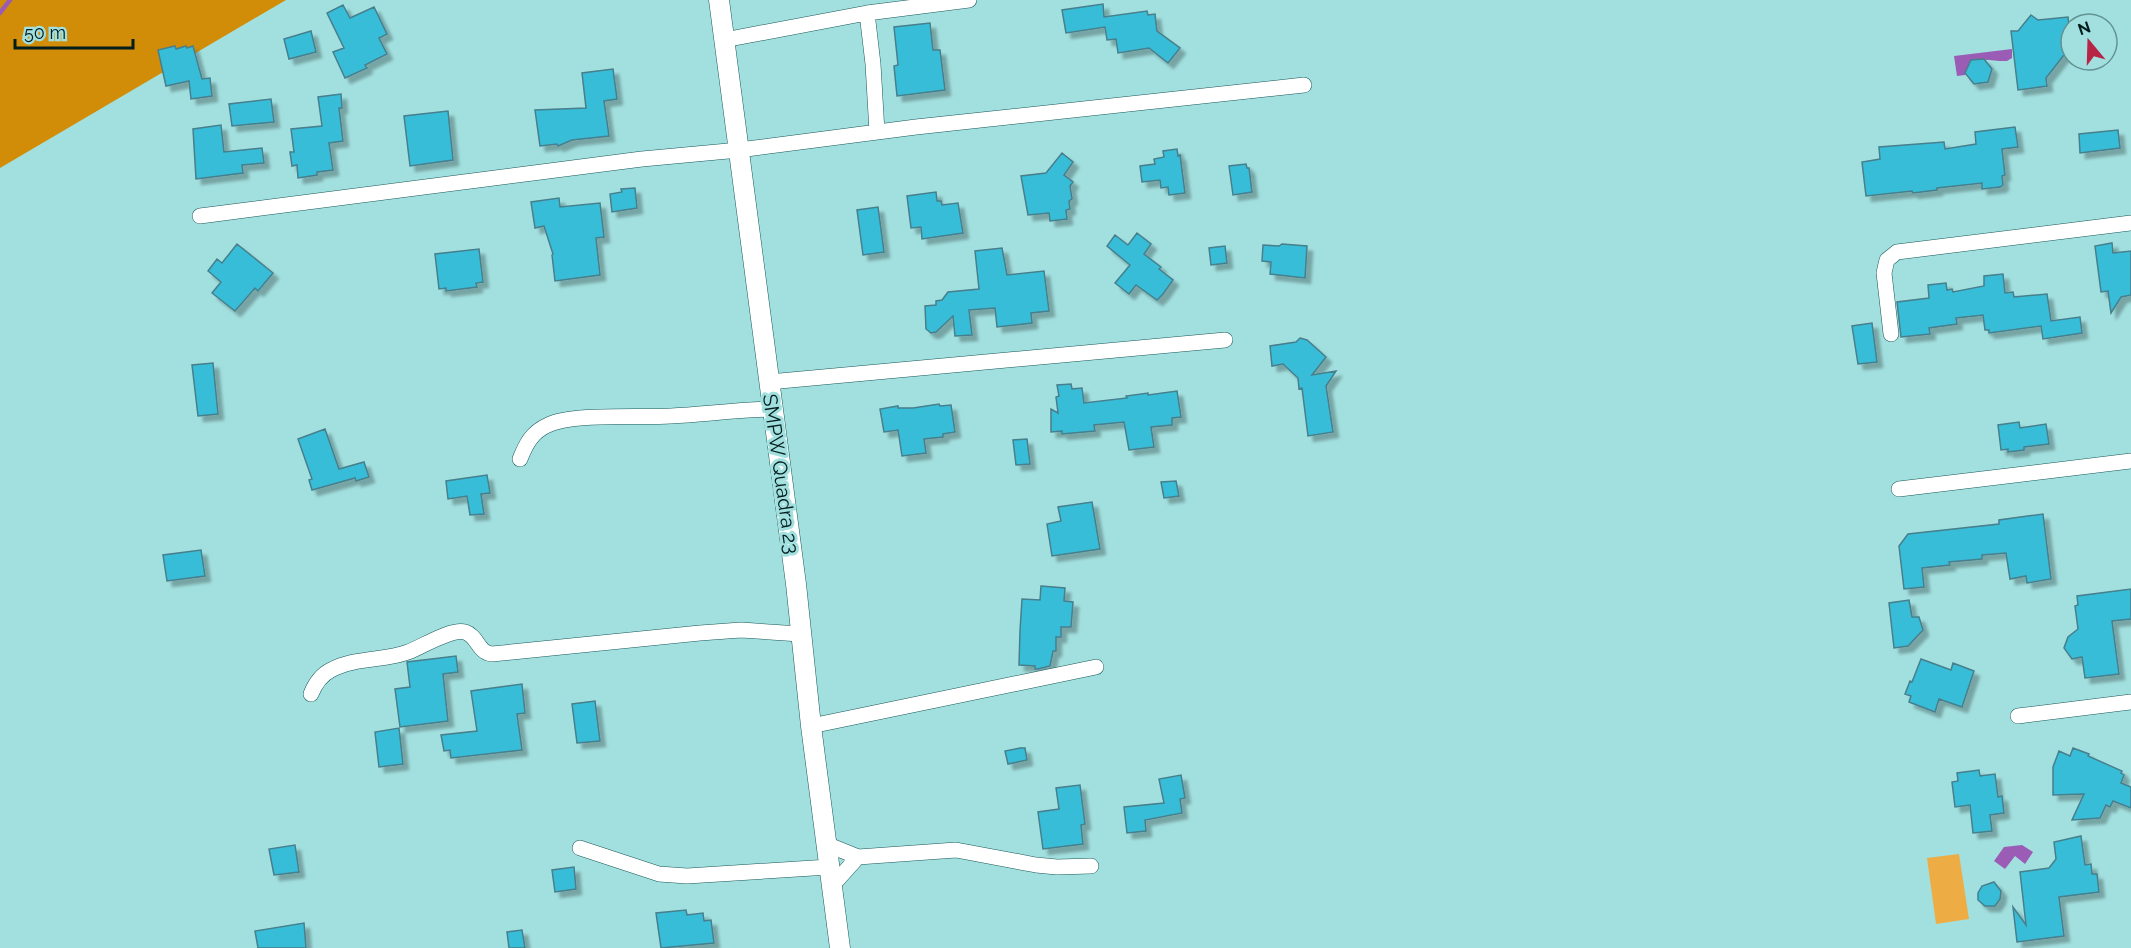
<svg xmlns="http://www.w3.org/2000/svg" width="2131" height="948" viewBox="0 0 2131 948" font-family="Raleway,sans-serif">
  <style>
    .green { fill: #eeac45 }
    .forest { fill: #d18d07 }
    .water { fill: #9a5cb5 }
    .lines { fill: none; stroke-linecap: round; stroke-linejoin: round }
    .stream { stroke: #9a5cb5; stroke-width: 4.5 }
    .building { fill: #39bdd8; stroke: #467f8c; stroke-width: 1.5; filter: url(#shadow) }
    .minor-casing { stroke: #185858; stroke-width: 16 }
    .tertiary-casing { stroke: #185858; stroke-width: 21 }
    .minor { stroke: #fff; stroke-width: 15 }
    .tertiary { stroke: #fff; stroke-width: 20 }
    .labels { text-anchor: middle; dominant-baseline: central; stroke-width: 6; stroke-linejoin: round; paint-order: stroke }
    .street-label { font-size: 20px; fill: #031c1c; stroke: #a2e0df }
  </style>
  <defs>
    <filter id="shadow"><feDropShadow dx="5.5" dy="5.5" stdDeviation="1.5" flood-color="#0004"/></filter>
  </defs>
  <rect width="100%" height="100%" fill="#a2e0df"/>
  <path class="green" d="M1959,854L1969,919L1936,924L1927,858Z"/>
  <path class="forest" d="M0,0H286L0,168Z"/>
  <path class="water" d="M2012,49V58L2007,61C1991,62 1969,52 1965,75L1957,76L1954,56Z
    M2022,845L2033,852L2025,864L2015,856L2005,869L1994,861L2004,847Z"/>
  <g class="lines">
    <path class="stream" d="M0,13L10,0"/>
  </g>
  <path class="building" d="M1103,4L1104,17L1147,11L1148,15L1155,14L1157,31L1180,48L1168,63L1149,48L1118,53L1116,39L1107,40L1105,27L1066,33L1062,10Z
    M343,5L350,18L374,7L387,34L379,38L387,54L365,65L367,68L345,78L333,52L344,48L327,13Z
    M2031,15L2038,20L2068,17L2071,46L2046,78L2047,86L2018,90L2011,31H2018Z
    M930,23L933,50H940L945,90L897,96L894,66L898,65L894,27Z
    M311,31L316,52L289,59L284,39Z
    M175,46L176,49L186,46L187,48L193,46L202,79L210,78L212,96L191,99L189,81L166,86L158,50Z
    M1984,59L1992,69L1988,82L1974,84L1965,73L1971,60Z
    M613,69L617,99L604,101L609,136L572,140L558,146L557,144L540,146L535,110L586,108L582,73Z
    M341,94L342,108H339L343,141L329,143L333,170L317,172V175L298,178L297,165L292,166L290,152H294L291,129L322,126L318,97Z
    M271,99L274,122L232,126L229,104Z
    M448,111L453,160L410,166L404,116Z
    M221,125L224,152L262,148L264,163L242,165L243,173L196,179L193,129Z
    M2015,127L2018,147L2002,149L2005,175L2002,176L2003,185L2000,187L1982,189V183L1937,188V190L1913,193L1912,191L1866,196L1862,162L1880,159L1879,147L1944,142L1945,149L1976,144L1975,132Z
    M2118,130L2120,148L2080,153L2079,134Z
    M1177,149L1178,156L1180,155L1185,193L1169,195L1168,187L1161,188L1160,180L1142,182L1140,166L1155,164L1154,159L1164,157L1163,151Z
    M1062,153L1073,162L1064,175L1073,182L1070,186L1072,199L1069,201L1070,209L1066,210L1067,219L1050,221L1049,213L1028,215L1021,176L1046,173Z
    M1246,164L1247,168H1249L1252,192L1233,195L1229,166Z
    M635,188L637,208L612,212L610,194L622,192L621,189Z
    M936,192L937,201H941L942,205L958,203L963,233L922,239L921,227L911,228L907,196Z
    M559,198L560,207L600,203L604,237L596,238L600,275L555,281L552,255L553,254L544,226L535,228L531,202Z
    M878,207L884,252L863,255L857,210Z
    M1137,233L1151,244L1144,254L1161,267L1159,269L1173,280L1163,294L1157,300L1136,285L1129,294L1115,283L1130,265L1107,246L1115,235L1128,245Z
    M2112,243L2113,253L2131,251V295L2121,297L2111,313L2108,291L2101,292L2095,246Z
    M237,244L273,273L258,291L255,288L235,311L212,293L221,282L208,271L217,259L222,263Z
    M1282,244L1307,246L1305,278L1270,274L1271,262L1262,261L1263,245L1279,246Z
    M1225,246L1227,263L1211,265L1209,248Z
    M1002,248L1007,275L1044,271L1049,311L1031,313L1032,323L997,327L995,308L969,310L972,335L955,336L953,316L936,332L931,333L926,329L925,306L936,305V301L942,300L948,292L979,289L975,251Z
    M479,249L483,282L476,283L477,287L446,291V288L439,289L435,254Z
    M2003,274L2005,293L2013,292L2014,297L2047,294L2051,321L2080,317L2082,333L2043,339L2041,326L1989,333V330H1985L1983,315L1956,318L1957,324L1929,328L1930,334L1901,337L1897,302L1929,298L1928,285L1946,283L1947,290L1952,289L1953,292L1984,286V276Z
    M1872,323L1877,362L1858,364L1852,326Z
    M1300,338L1307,340L1326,357L1312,375L1336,371L1326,386L1333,432L1308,436L1302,388L1299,389L1298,378L1283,364L1272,366L1270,346L1296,342Z
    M213,363L218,414L198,416L192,365Z
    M1071,384L1072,389L1082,388L1084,403L1127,398L1126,396L1148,393V395L1177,391L1181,417L1172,418V425L1151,427L1154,447L1129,450L1124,422L1094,425L1095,431L1062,434V431L1051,432V409L1058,413L1056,397L1059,396L1057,385Z
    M939,404L940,406L951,405L955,432L943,434V437L924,439L926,453L902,456L898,430L884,432L880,409L898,406V408H913Z
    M2019,422L2020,428L2046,424L2049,444L2024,447V450L2008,452V449L2001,450L1998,425Z
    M325,429L339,469L364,462L369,477L356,481L355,478L312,490L309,480L312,479L298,439Z
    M1027,439L1030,464L1016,465L1013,440Z
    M487,475L490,493L481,494L484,514L470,515L467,496L448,499L446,481Z
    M1176,481L1179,496L1164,498L1161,482Z
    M1092,502L1100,549L1052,556L1047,524L1061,521L1058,507Z
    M2043,514L2051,579L2027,583L2026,576L2010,579L2006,553L1982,555V559L1949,562L1950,565L1922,568L1924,587L1904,589L1899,546L1908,534L1999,524V520Z
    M201,550L205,576L167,581L163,555Z
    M1041,586L1065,588L1064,601L1073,602L1071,627H1061V637H1056V651H1053L1050,666L1038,669H1035V666L1019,665L1020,631L1022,599L1040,600Z
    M2131,589V619L2112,621L2119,674L2085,678L2082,657L2072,659L2064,648L2068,637L2078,629L2075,606L2078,605L2077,596Z
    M1909,600L1912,617H1919L1923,630L1908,646L1894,648L1889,603Z
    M456,656L458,672L443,674L448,721L400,727L395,689L410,687L407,662Z
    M1921,659L1951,670L1953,663L1974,671L1962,707L1939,699L1935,712L1909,702L1911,696L1905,694L1910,681L1912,682Z
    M522,684L525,713L517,714L522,750L451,758L450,750L444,751L441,735L477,731L471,691Z
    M595,701L600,741L577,743L572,704Z
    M399,728L403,764L379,767L375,732Z
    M1020,748H1025L1027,760L1008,764L1005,751Z
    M2073,748L2089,754L2088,756L2122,771L2121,773L2124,775L2121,783L2131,787V808L2113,801L2110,807L2106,805L2100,818L2072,820L2084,794L2053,795V767L2059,751L2070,756Z
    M1979,770L1980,776L1995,774L1998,797L2002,796L2004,813L1990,815L1992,831L1973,833L1970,805L1955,807L1952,782L1958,781L1957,773Z
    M1181,775L1185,798L1180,799L1182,813L1145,820L1146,831L1127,833L1124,807L1164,803L1159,779Z
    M1080,785L1085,824L1081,825L1083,844L1043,849L1038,812L1059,809L1056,788Z
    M2081,836L2085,865L2091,864L2092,874H2097L2099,892L2059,897L2064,936L2017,942L2013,907L2026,925L2020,872L2049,868L2056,859L2054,842Z
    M295,845L299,872L274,875L269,849Z
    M574,867L576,889L555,892L552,870Z
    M1994,882L2001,891L2000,899L1995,906H1985L1978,900V893L1982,886Z
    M686,910L687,915L703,913L704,921L711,920L714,943L661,948L656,913Z
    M304,923L306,948H258L255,931Z
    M522,930L525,948H509L507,932Z"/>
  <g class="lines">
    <defs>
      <path id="minor" d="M867,13L873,64L877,132
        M724,40L867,13L969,0
        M200,216L642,159L739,150L916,127L1304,85
        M1891,334L1884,273L1887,260L1897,252L2131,223
        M769,382L1225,340
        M520,459C526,444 532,432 548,425C573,413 640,418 671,416C705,414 738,410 772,409
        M1899,489L2131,461
        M311,694C315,684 321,675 331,670C355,657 384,661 408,652C422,647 451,628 465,632C478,636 478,653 492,654L700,633L741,630L800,634
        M2018,716L2131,702
        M811,726L1096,667
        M826,844L858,857L956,850L1036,865L1057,867L1091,866
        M580,848L659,874L687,876L829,867
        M831,887L858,857"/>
      <path id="tertiary" d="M719,0L796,584L811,726L840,948"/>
    </defs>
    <use href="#minor" class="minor-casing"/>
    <use href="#tertiary" class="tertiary-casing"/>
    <use href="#minor" class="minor"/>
    <use href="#tertiary" class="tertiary"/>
  </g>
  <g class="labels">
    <g class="street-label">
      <text transform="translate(781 474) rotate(82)">SMPW Quadra 23</text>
    </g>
  </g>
  <g transform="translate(2089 42) rotate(341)"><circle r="28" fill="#a2e0df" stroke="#629291" stroke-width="1.5"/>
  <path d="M0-4.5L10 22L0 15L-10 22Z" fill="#b72545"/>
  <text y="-9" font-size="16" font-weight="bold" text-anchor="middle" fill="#031c1c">N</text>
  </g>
  <path d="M15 39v9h118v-9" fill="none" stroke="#031c1c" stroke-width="3"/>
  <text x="24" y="39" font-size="18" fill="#031c1c" stroke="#a2e0df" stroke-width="4.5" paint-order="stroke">50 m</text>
</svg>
